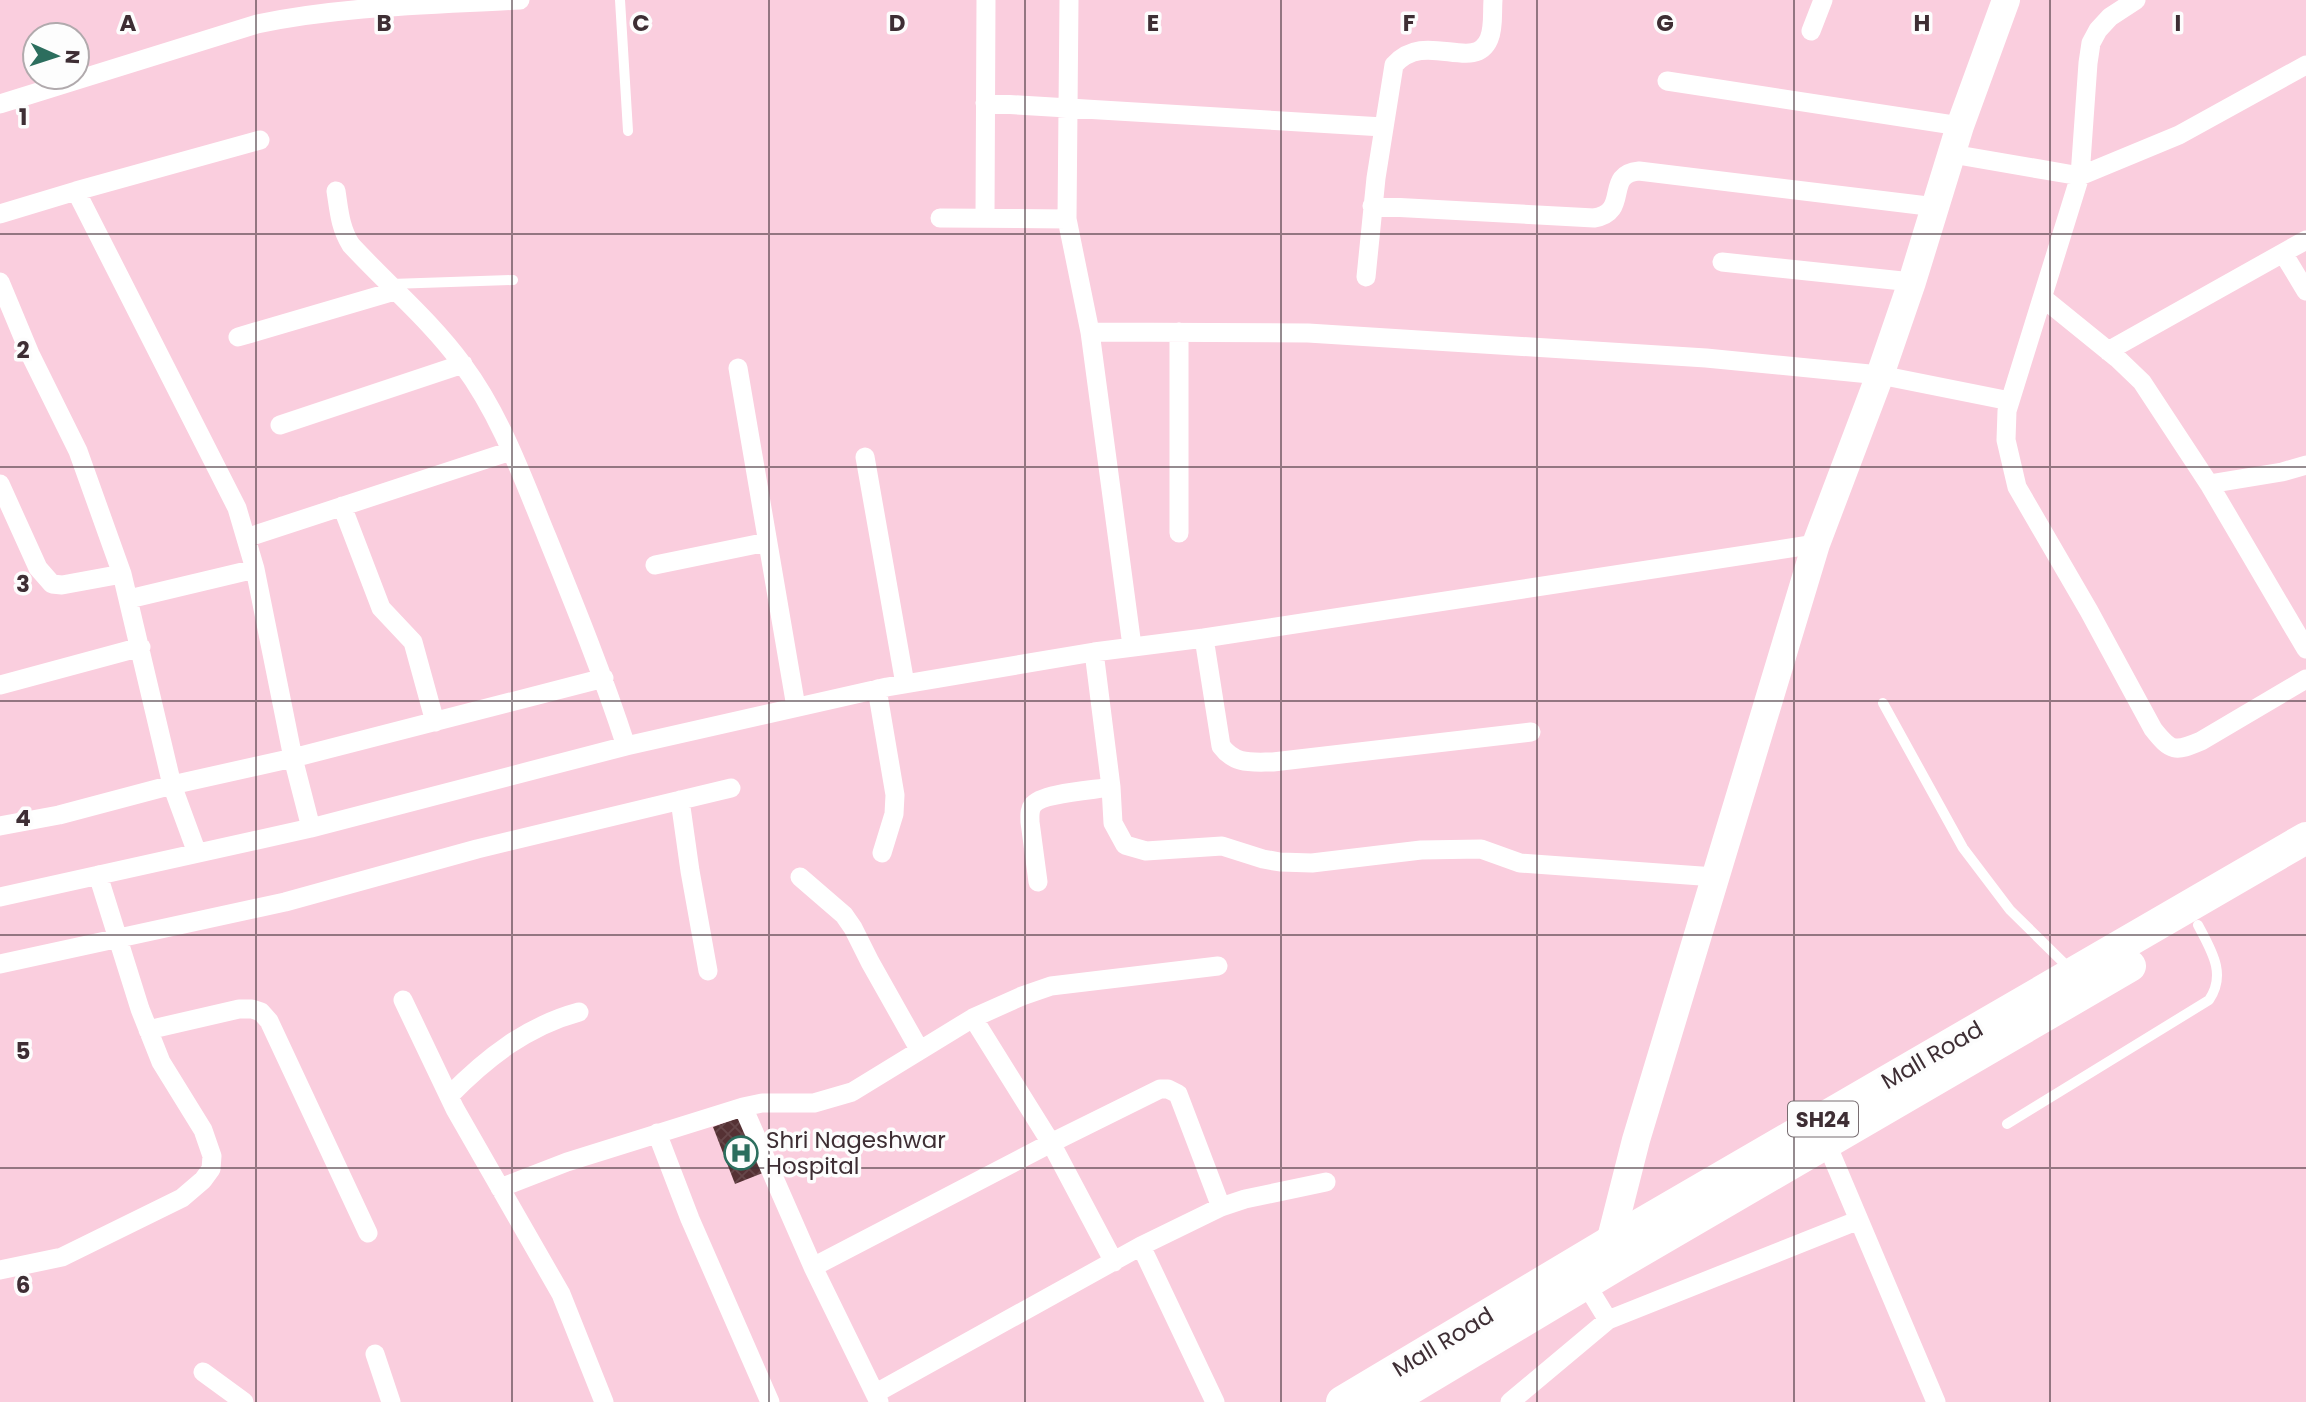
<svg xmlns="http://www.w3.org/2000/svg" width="2306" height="1402" viewBox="0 0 2306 1402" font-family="Poppins,sans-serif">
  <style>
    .building { fill: url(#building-cross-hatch) }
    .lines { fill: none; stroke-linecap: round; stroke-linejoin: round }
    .lane { stroke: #fff; stroke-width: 10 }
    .street { stroke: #fff; stroke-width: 19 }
    .secondary { stroke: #fff; stroke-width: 28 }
    .primary { stroke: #fff; stroke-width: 32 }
    .grid { fill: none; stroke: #3e2e34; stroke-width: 2; stroke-opacity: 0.55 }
    .labels { text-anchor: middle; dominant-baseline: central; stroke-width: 7; stroke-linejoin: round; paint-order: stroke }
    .shield { fill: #fdfdfd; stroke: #776c70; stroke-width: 2 }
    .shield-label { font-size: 21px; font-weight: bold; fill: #3e2e34 }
    .street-label { font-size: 23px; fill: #3e2e34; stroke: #fdfdfd }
    .poi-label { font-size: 23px; fill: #3e2e34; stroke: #fdfdfd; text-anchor: start }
    .grid-label { font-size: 23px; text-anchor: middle; font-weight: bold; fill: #3e2e34; stroke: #fdfdfd; stroke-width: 7; stroke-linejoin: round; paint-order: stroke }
  </style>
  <defs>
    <pattern id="building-cross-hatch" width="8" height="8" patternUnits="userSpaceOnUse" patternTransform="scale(1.75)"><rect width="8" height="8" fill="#553134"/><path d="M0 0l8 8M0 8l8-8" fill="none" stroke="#664649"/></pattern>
  </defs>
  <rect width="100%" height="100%" fill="#facede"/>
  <path class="building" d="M743,1116L765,1172L735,1184L713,1127Z"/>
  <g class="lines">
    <path class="lane" d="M620,0L628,131
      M391,284L513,280
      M1883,703L1963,848L2010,910L2071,970
      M2007,1124L2209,1000C2227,974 2211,950 2198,925"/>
    <path class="street" d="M1069,0L1067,219L1090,332L1132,646
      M2136,0L2110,17L2098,30L2091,43L2088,63L2080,176L2007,411L2006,440L2017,487L2089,611L2153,729C2171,752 2175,752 2201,741L2306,679
      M1811,31L1823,0
      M1667,81L1960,126
      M985,103L1383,127
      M0,104L257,24C343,6 432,5 520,0
      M1952,154L2080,176L2179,135L2306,65
      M76,191L237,508L255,569L293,758L311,828
      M336,191C339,210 340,228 351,245C388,285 431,321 463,365C501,416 523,479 547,537C575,606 603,675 626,746
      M1372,206L1594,218C1631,212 1603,174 1639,171L1936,207
      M0,214L76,191L260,140
      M985,216L986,0
      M940,218L1067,219
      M2283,253L2306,291
      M1722,262L1912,282
      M1366,277L1376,178L1394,65C1425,29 1474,74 1489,39C1494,28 1492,12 1493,0
      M0,282L30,354L78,451L122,574L172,785L197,853
      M2043,298L2117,358L2142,382L2209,484L2306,649
      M1090,332L1308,333L1706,358L1880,375L2010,401
      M1179,332V533
      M238,337L395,291
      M2108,351L2306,240
      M738,368L796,707
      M280,425L463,364
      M865,457L905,684
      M0,484L38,568L52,584L62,585L122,574
      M2209,484L2282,472L2306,465
      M342,506L381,608L413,642L435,722
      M246,538L511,451
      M655,565L767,542
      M129,599L255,569
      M1204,638L1221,746C1235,765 1251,762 1273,762L1531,732
      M1094,652L1111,787L1113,823L1125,845L1146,851L1222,846L1263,859L1280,862L1312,863L1421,850L1481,849L1520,863L1715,877
      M0,685L141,647
      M877,689L895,795L894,814L882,853
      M680,800L690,871L708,971
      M0,826L59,815L172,785L293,758L604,678
      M800,877L844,915L853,928L870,962L919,1049
      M1038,882L1030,822C1030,816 1029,810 1033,805C1041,793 1095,790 1111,787
      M0,897L311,828L626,746L887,687L1094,652L1204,638L1816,544
      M0,964L285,902L477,849L731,788
      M403,1000L455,1109L561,1294L604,1402
      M973,1018L1051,1143L1114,1262
      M148,1030L239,1009H252L261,1012L269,1021L368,1233
      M449,1096C486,1058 527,1026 579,1012
      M743,1107L813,1267L879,1402
      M657,1133L690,1219L770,1402
      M1823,1135L1936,1402
      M500,1188L567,1162L743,1107L762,1103H814L852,1092L973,1018L1022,996L1051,986L1218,966
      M1141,1246L1215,1402
      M813,1267L1051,1143L1160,1089H1168L1178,1094L1221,1207
      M0,1270L62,1257L182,1198L203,1180L211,1169L212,1156L203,1130L161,1062L140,1009L98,875
      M1581,1276L1608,1320
      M375,1354L391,1402
      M203,1372L244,1402
      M876,1393L1141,1246L1221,1207L1245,1199L1326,1182
      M1510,1402L1608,1320L1859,1220"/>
    <path class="secondary" d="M1606,1258L1636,1140L1816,544L1880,375L1912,282L1960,126L2006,0"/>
    <path class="primary" d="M1342,1402L1610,1242L2306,838
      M1388,1402L1620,1263L2130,966"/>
  </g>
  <path class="grid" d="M256,0V1402M512,0V1402M769,0V1402M1025,0V1402M1281,0V1402M1537,0V1402M1794,0V1402M2050,0V1402M0,234H2306M0,467H2306M0,701H2306M0,935H2306M0,1168H2306"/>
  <defs>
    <symbol id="hospital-ring" viewBox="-11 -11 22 22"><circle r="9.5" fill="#fdfdfd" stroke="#2c6e5e" stroke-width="1.5"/><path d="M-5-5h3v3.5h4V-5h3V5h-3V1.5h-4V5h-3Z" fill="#2c6e5e"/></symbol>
  </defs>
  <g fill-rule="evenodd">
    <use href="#hospital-ring" x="722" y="1134" width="38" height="38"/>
  </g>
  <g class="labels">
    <rect class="shield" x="1788" y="1101.5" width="70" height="35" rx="5"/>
    <g class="shield-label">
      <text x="1823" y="1119">SH24</text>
    </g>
    <g class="street-label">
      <text transform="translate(1932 1055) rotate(-30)">Mall Road</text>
      <text transform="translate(1443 1342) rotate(-31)">Mall Road</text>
    </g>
    <g class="poi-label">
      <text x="766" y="1140">Shri Nageshwar<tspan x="766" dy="26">Hospital</tspan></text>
    </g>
  </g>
  <g class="grid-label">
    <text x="128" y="31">A</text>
    <text x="384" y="31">B</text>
    <text x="641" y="31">C</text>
    <text x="897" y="31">D</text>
    <text x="1153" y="31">E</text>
    <text x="1409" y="31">F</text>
    <text x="1665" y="31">G</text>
    <text x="1922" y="31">H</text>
    <text x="2178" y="31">I</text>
    <text x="23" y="125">1</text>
    <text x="23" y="358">2</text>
    <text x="23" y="592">3</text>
    <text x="23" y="826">4</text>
    <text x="23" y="1059">5</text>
    <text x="23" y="1293">6</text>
  </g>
  <g transform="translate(56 56) rotate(93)"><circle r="33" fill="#fdfdfd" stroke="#b1aaad" stroke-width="2"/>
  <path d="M0-5L12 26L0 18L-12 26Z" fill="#2c6e5e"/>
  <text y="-10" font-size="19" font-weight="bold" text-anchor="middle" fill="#3e2e34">N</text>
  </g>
</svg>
